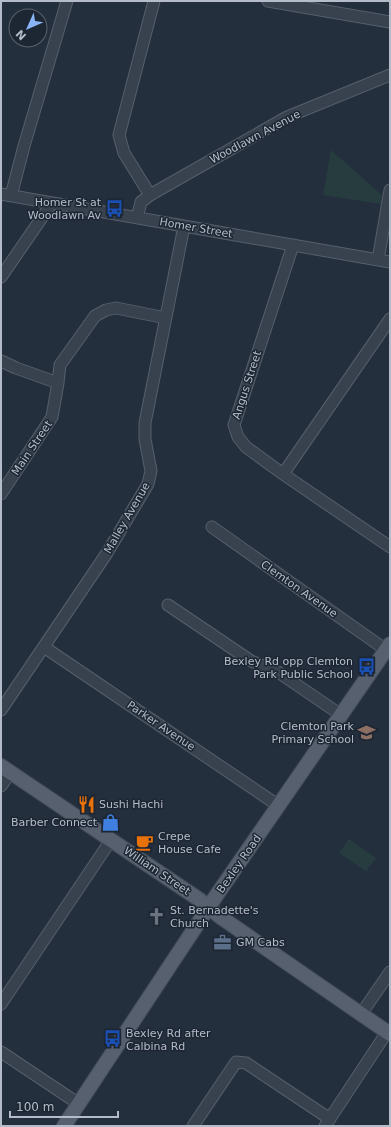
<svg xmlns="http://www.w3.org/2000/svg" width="391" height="1127" viewBox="0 0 391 1127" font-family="'DejaVu Sans',sans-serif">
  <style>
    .green { fill: #263c3f }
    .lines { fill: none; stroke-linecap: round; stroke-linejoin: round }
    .minor-casing { stroke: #565f6c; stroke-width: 13 }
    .major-casing { stroke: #414a57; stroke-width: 16 }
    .minor { stroke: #38414e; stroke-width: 11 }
    .major { stroke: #56606e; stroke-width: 14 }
    .labels { text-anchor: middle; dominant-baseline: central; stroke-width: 3; stroke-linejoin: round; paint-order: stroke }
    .street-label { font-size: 11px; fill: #b4bcc9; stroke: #1d2633 }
    .poi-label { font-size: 11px; fill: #b4bcc9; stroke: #1d2633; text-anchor: start }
  </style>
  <rect width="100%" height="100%" fill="#242f3e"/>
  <path class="green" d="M331,150L382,195L381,204L323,195Z
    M349,839L376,858L366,871L339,853Z"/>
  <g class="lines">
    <defs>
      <path id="minor" d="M268,1L390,22
        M1,194L390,262
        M150,195L124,153L119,135L154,1
        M11,196L24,146L67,1
        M137,218L141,202L150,195L287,117L390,75
        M293,245L234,425L238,437L246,447L283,474L390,547
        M378,260L390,190
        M1,277L52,203
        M1,361L16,368L58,383
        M283,474L390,319
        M1,494L52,417L58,383L60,365L95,316L106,310L116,308L166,318
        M212,527L386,650
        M168,605L251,661L278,672L341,715
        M44,647L279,806
        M1,710L107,553L148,484L151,471L145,439V423L184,226
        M1,786L11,772
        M1,1004L111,840
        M361,1014L390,972
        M1,1052L79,1104
        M193,1126L236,1062L246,1063L330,1119
        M325,1126L387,1032"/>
      <path id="major" d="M1,766L200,900L219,916L390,1034
        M64,1126L216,896L390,644"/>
    </defs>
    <use href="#minor" class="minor-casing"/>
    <use href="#major" class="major-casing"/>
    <use href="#minor" class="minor"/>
    <use href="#major" class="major"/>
  </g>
  <defs>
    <symbol id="bus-bare" viewBox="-9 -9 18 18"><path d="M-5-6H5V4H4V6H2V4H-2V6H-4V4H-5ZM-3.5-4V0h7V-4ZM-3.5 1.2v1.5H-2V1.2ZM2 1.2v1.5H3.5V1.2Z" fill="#1a4fb4" stroke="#1d2633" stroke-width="2.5" paint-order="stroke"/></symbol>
    <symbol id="school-bare" viewBox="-9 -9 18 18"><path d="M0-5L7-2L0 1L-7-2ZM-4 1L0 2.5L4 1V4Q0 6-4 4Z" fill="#8d6e63" stroke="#1d2633" stroke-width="2.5" paint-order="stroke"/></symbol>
    <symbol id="restaurant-bare" viewBox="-9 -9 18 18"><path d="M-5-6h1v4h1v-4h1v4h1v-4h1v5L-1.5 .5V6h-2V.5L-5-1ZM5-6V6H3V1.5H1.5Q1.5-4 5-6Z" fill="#e8710a" stroke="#1d2633" stroke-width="2.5" paint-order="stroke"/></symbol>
    <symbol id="shop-bare" viewBox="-9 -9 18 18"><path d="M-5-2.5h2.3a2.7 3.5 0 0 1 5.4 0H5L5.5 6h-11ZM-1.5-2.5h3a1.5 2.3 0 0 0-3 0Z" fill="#3f7fe0" stroke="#1d2633" stroke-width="2.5" paint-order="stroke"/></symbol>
    <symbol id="cafe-bare" viewBox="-9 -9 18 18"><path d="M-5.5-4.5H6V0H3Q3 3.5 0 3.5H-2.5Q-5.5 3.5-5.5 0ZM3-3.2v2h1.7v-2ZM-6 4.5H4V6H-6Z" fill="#e8710a" stroke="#1d2633" stroke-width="2.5" paint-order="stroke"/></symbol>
    <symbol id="church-bare" viewBox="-9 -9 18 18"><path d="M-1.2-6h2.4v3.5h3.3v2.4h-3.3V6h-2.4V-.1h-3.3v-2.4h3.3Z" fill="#6b7280" stroke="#1d2633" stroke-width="2.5" paint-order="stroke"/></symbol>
    <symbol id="office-bare" viewBox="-9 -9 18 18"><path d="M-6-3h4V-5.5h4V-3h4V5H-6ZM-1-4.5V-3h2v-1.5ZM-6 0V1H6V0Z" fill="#5c6f8a" stroke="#1d2633" stroke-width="2.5" paint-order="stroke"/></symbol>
  </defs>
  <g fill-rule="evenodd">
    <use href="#bus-bare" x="102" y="196" width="25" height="25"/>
    <use href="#bus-bare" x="354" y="654" width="25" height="25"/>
    <use href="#school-bare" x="354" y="720" width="25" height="25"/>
    <use href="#restaurant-bare" x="74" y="792" width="25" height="25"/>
    <use href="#shop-bare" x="98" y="810" width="25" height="25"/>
    <use href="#cafe-bare" x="132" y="830" width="25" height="25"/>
    <use href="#church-bare" x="144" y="904" width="25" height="25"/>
    <use href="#office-bare" x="210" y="930" width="25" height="25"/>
    <use href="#bus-bare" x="100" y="1026" width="25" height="25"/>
  </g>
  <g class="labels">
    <g class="street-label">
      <text transform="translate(255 137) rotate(-28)">Woodlawn Avenue</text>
      <text transform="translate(196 228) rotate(10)">Homer Street</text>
      <text transform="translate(247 385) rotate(-72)">Angus Street</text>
      <text transform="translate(32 448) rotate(-56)">Main Street</text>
      <text transform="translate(127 518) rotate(-60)">Malley Avenue</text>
      <text transform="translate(299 589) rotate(35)">Clemton Avenue</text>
      <text transform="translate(161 726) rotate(34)">Parker Avenue</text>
      <text transform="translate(239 864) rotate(-55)">Bexley Road</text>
      <text transform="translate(157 871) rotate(34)">William Street</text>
    </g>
    <g class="poi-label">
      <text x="101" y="202" text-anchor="end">Homer St at<tspan x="101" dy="13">Woodlawn Av</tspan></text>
      <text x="353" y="661" text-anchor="end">Bexley Rd opp Clemton<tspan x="353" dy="13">Park Public School</tspan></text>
      <text x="354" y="726" text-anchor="end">Clemton Park<tspan x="354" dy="13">Primary School</tspan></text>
      <text x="99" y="804">Sushi Hachi</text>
      <text x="97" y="822" text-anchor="end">Barber Connect</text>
      <text x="158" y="836">Crepe<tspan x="158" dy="13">House Cafe</tspan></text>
      <text x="170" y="910">St. Bernadette's<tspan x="170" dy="13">Church</tspan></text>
      <text x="236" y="942">GM Cabs</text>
      <text x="126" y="1033">Bexley Rd after<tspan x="126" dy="13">Calbina Rd</tspan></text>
    </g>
  </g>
  <rect width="391" height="1127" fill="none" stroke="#b4bcc9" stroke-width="4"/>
  <g transform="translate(28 28) rotate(225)"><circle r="19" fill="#1d2633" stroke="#59626f"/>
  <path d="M0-3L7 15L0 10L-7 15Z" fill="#8ab4f8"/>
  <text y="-6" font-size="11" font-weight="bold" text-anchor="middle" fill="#b4bcc9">N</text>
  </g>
  <path d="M10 1111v6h108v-6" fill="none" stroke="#b4bcc9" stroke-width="2"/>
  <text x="16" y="1111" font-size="12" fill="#b4bcc9" stroke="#1d2633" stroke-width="3" paint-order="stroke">100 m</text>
</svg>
